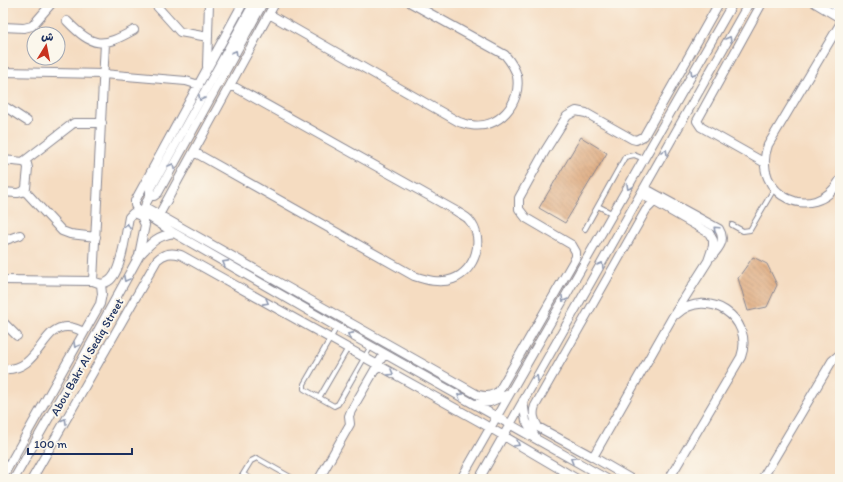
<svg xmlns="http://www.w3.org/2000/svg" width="843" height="482" viewBox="0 0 843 482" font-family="Itim,'Playpen Sans Arabic',sans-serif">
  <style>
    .building { fill: url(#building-back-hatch) }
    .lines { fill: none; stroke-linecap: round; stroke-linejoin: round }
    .service-casing { stroke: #888690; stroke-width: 6 }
    .minor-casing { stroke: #888690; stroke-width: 10 }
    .service { stroke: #fff; stroke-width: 4 }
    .minor { stroke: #fff; stroke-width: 8 }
    .oneway { stroke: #8d97ae }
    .labels { text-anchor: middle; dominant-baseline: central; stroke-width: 4; stroke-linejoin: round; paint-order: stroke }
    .street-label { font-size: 12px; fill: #1b2f5e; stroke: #fbf7ec }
  </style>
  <defs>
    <pattern id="building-back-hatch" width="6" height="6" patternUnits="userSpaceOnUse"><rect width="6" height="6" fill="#dea97d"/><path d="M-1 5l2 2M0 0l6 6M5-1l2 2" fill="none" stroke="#b38a6a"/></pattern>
  </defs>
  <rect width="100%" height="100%" fill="#fbf7ec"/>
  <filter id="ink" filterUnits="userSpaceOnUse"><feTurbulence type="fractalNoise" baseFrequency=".025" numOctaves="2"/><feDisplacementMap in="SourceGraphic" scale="8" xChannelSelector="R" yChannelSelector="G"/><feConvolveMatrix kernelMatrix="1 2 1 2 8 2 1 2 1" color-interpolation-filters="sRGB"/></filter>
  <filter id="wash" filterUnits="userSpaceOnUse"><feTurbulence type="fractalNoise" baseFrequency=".012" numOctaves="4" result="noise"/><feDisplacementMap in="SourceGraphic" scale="16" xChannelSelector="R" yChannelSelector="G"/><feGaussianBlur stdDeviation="0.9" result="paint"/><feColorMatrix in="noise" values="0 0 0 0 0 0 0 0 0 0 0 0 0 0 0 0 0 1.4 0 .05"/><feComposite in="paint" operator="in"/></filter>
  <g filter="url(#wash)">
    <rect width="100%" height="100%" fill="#f5dcc1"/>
    <g id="blocks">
      <path class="building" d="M581,137L607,153L565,223L539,208Z
        M753,257L767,264L777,285L767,307L748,311L738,278Z"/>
    </g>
  </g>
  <g filter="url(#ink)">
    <use href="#blocks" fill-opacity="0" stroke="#888690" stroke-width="1"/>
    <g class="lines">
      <defs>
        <path id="service" d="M598,206L613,214
          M732,225L743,231L750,230L774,189
          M585,229L625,157L634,155L644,159
          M337,327L304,384V389L334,406L338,404L371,346
          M319,398L348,348
          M243,474L251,479
          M240,479L251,461L257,458L294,479"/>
        <path id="minor" d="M154,3L180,32L208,37
          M254,3L150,190V196L146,203L145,207L478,395C487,397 492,396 499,391L576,257V252L572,245L526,218L519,209V198L545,151L567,116L576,111L586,113L632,139L636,140L644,136L719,3
          M762,3L697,121L701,127L765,163
          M815,3L840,18
          M832,3L840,9
          M269,14L459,122C463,123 467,125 471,125C498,130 522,103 517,76C515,68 510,61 505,55L411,3
          M67,21C93,48 102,48 134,30
          M840,24L768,145C750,195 814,226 840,180
          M3,27L24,28L32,26L52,3
          M207,66L209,3
          M3,72L103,74L186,81L199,85
          M3,107L7,108L27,121
          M194,152L414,276C426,280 440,284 453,279C475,271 486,239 469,220C466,216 460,214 456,211L231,85
          M3,160L23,162L27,164L28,168L26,188C22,196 11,192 3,192
          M23,162L71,125L74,123H102
          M644,188L719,229C726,240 719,248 712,256
          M25,191L62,231L70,234L96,237
          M641,194L709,233L713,240V246L708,261L672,318L593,457L538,427C534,420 532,414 535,406L646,210L654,202
          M150,196H154L158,193L263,3
          M159,215L275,3
          M174,233L137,209L135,205V201L243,3
          M3,241L20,235
          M3,280L93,281L101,284C106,283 109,282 112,278C122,267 126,232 129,217L133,213L141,216L145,225L139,255
          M93,281L105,43
          M3,322L17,336
          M3,369C40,372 41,325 68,327C74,327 79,330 84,332
          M523,401L526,421L535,436
          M475,404L490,402L509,394
          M593,457L631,479
          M3,476L100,304L102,294L101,284
          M14,479L83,358L139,256C151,243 156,236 174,233L337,327L607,479
          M32,479L157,260C164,253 171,252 181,255L480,422L577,479
          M319,479L350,424L349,416L351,411L384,354
          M461,479L733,3
          M479,479L749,3
          M669,479L741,357C755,318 707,287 677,314
          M762,479L832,361L840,354"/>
      </defs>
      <use href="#service" class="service-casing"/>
      <use href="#minor" class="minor-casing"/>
      <use href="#service" class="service"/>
      <use href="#minor" class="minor"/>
    </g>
    <defs><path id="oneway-chevron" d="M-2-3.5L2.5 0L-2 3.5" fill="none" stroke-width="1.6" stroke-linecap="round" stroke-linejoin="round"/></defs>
    <g class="oneway">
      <use href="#oneway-chevron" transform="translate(729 39) rotate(-61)"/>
      <use href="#oneway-chevron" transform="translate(235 53) rotate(-61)"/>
      <use href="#oneway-chevron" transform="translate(693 73) rotate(120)"/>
      <use href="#oneway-chevron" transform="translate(201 98) rotate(119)"/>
      <use href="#oneway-chevron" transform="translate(665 152) rotate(-61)"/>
      <use href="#oneway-chevron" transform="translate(172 166) rotate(-61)"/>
      <use href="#oneway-chevron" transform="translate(629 187) rotate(119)"/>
      <use href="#oneway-chevron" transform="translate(127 226) rotate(-79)"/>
      <use href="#oneway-chevron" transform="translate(716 229) rotate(-137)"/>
      <use href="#oneway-chevron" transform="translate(225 263) rotate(-151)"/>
      <use href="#oneway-chevron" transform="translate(601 265) rotate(-60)"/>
      <use href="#oneway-chevron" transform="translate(126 279) rotate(118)"/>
      <use href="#oneway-chevron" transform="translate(564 299) rotate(120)"/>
      <use href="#oneway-chevron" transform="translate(266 302) rotate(29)"/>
      <use href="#oneway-chevron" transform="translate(350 335) rotate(-151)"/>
      <use href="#oneway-chevron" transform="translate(76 345) rotate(119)"/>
      <use href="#oneway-chevron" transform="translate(391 373) rotate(29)"/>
      <use href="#oneway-chevron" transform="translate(536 378) rotate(-60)"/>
      <use href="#oneway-chevron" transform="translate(460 396) rotate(-151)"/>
      <use href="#oneway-chevron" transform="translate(64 421) rotate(-61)"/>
      <use href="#oneway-chevron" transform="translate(517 444) rotate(30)"/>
      <use href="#oneway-chevron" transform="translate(573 460) rotate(-150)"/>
    </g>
  </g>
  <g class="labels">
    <g class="street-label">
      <text transform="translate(87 357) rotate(-60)">Abou Bakr Al Sediq Street</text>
    </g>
  </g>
  <rect width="843" height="482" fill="none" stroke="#fbf7ec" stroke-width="16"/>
  <g transform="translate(46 46) rotate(10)"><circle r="19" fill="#fbf7ec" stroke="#a1a7b3"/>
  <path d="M0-3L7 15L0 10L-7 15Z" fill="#c8321e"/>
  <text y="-6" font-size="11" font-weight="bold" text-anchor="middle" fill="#1b2f5e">ش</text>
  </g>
  <path d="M28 448v6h104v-6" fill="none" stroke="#1b2f5e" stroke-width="2"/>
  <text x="34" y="448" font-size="12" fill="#1b2f5e" stroke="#fbf7ec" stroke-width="3" paint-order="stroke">100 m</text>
</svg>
